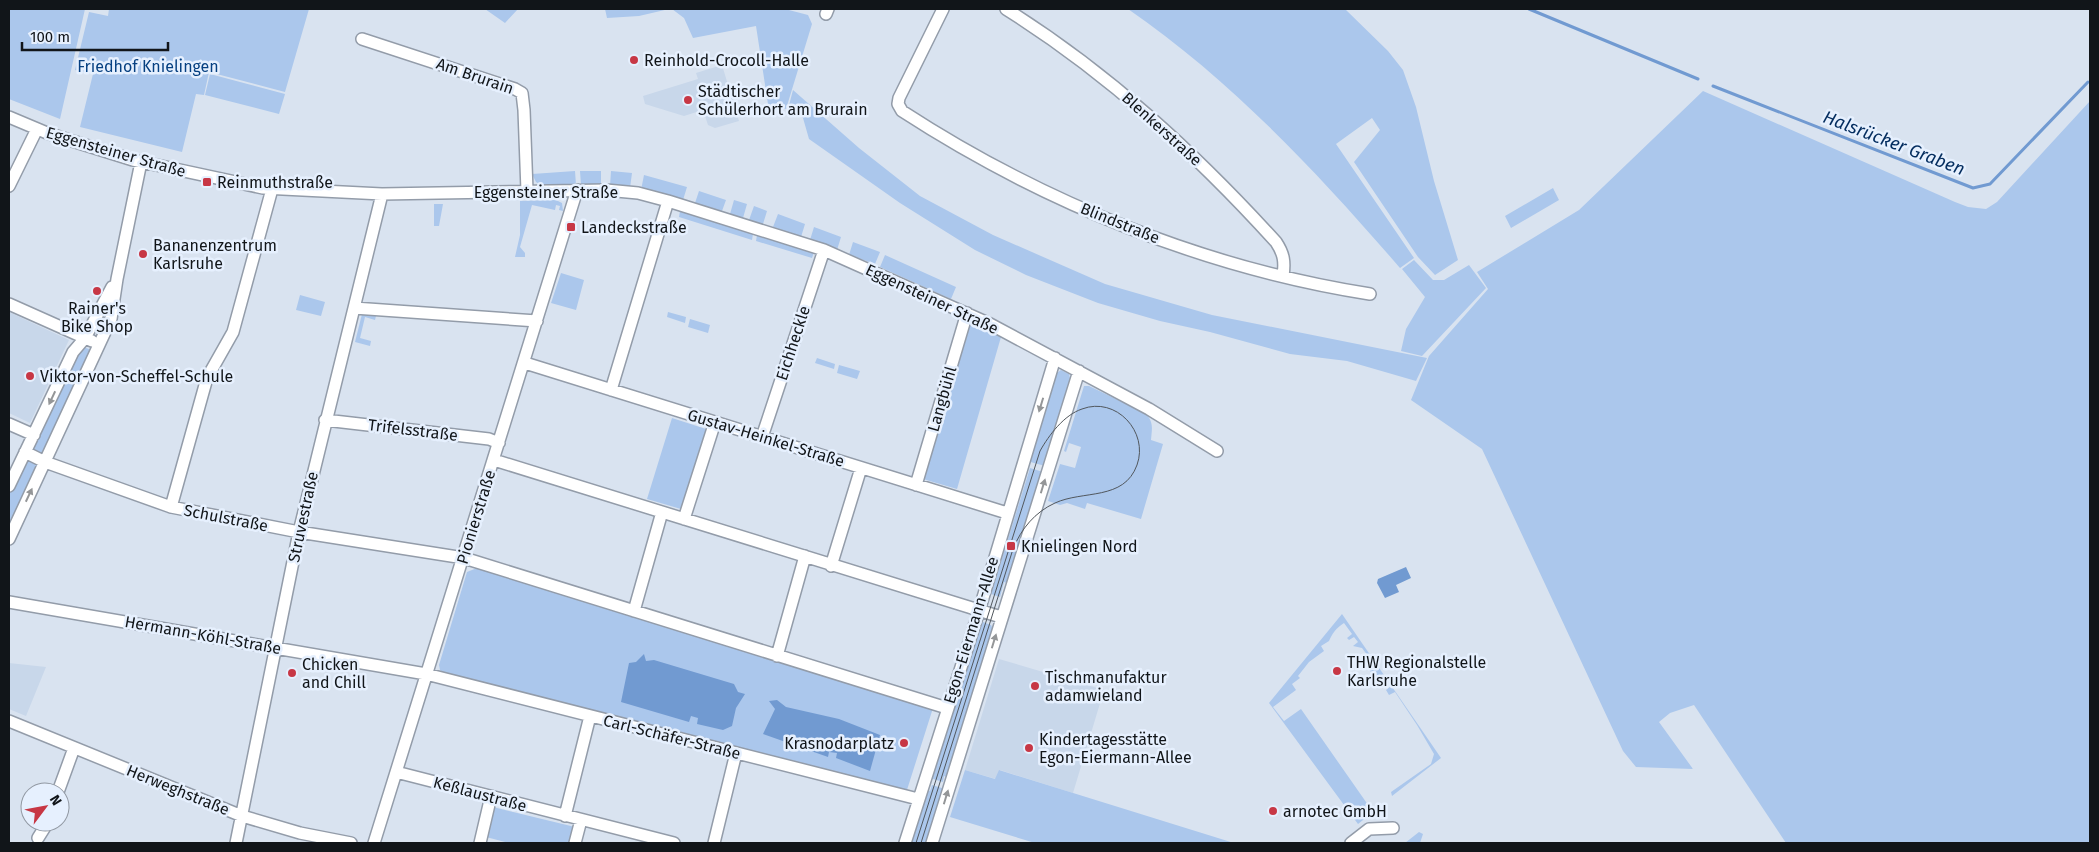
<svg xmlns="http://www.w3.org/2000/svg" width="2099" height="852" viewBox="0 0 2099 852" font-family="'Fira Sans',sans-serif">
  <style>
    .built { fill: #c8d7ea }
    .green { fill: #abc7ec }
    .water { fill: #719ad1 }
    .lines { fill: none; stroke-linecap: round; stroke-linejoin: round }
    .stream { stroke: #719ad1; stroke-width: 3 }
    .street-casing { stroke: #939ca9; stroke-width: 14 }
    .street { stroke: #fff; stroke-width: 11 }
    .tram { stroke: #51575d; stroke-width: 1 }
    .oneway { fill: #949698 }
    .poi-dot { fill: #c73745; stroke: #e6f0fe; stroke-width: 2 }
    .labels { text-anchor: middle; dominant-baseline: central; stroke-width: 5; stroke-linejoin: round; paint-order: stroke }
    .poi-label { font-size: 16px; fill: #111519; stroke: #e6f0fe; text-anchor: start }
    .park-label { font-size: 16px; fill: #064081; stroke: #e6f0fe }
    .street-label { font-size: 16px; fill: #111519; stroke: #e6f0fe }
    .water-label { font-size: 18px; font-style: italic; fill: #042d5f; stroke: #e6f0fe }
  </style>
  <rect width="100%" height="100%" fill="#d9e3f0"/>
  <path class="built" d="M722,65L739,121L715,128L708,125L703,110L684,116L645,104L643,96L698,79L696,73Z
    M9,312L69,340L30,423L9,413Z
    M999,659L1104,690L1073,793L1000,770L996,779L965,770Z
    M9,663L46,667L26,716L9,709Z"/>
  <path class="green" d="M9,9H85L60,119L9,99Z
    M109,9H309L285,92L209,72L204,95L196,94L182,152L80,127L93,74L75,70L89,12L108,16Z
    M485,9H518L505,23Z
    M605,9H669L639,16L607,18Z
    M672,9H785L808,15L812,24L786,109L768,104L756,26L693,38L684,18Z
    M1128,9H1345L1388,51L1403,70L1416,107L1434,181L1458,260L1435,275L1418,257L1354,162L1380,130L1372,118L1336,144L1414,258L1400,268C1319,174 1230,79 1128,9Z
    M210,74L285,94L279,114L205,95Z
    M793,90L859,148L920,196L993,235L1105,284L1212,315L1427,358L1416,381L1347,361L1290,354L1210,332L1160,321L1098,303L1026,275L975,250L900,203L809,139L803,118L788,109Z
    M1703,91L1955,202L1968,207L1986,209L1997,202L2090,101V843H1786L1694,705L1670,713L1659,722L1693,769L1636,767L1623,751L1482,449L1411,400L1429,356L1488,289L1477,272L1579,210Z
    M575,171L576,185H541L536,182L532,174Z
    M580,171H601V185H581Z
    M611,171L632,173L630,188L610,186Z
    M644,175L687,187L683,200L641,190Z
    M1553,188L1559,200L1511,228L1505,216Z
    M699,191L726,200L722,211L695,203Z
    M556,200L562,203L563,211L559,210L560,206L556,205L555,210L532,205L520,247L525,253V257H515L520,235V201Z
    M734,200L747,204L743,218L730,214Z
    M434,204H443L439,226H434Z
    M754,206L767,211L763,224L749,220Z
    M680,211L753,234L752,240L679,217Z
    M778,214L805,224L801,237L773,227Z
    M814,227L841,237L837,250L810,240Z
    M757,235L814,252L812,258L756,241Z
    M853,242L880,252L875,264L849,255Z
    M885,255L956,287L951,299L880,267Z
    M1414,260L1433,280H1444L1469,265L1486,288L1422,356L1401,351L1406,329L1425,297L1402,269Z
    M561,273L584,280L576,310L551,303Z
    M300,295L325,302L321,316L296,310Z
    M668,312L686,317L685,323L667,317Z
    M362,314L376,316L375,320L365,317L360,338L371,341L370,346L355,342Z
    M690,319L710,325L708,333L688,327Z
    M971,323L1001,337L957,489L923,479Z
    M83,347L89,349L90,361L45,456L30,448L74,354Z
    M817,358L835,364L834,369L815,363Z
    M839,365L860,371L857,379L837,373Z
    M1061,370L1069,374L1071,382L1045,466L1027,461L1054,375Z
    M1084,386H1089L1145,413C1154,422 1152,428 1151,440L1163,444L1141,519L1087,503L1085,509L1067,503L1060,505L1048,501L1060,464L1075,468L1081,447L1069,443L1066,452L1064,451Z
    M672,418L706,429L681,509L647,499Z
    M26,458L39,465L9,530V494Z
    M1030,468L1043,472L1009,584L1004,582L1000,597L991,594Z
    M477,568L933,708L906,793L445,674L440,670L439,665L467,572Z
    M1342,614L1441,758L1392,796L1391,792L1431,764L1434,754L1417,725L1395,692L1389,695L1386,690L1391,686L1383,674L1375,678L1366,665L1374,664L1362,648L1353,646L1358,642L1354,637L1349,640L1347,638L1352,634L1344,623C1336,628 1332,634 1329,641L1321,646L1324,651L1309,662L1298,676L1300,678L1292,684L1296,690L1273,707L1284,721L1301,709L1373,812L1358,824L1269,703Z
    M983,622L991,625L994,631L949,778L944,776L943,782L930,778L979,624Z
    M965,770L995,779L999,770L1234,843H1035L950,817Z
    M932,785L945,789L928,843H910L926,789L930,791Z
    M493,807L575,827L571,843H509L486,837Z
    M1419,832L1423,834L1420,843H1405Z"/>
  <path class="water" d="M1406,567L1411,578L1396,585L1399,592L1385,598L1377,583L1378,579Z
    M644,654L646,661L654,660L734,684L738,692L745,694L736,708L732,726L723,730L697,724L698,718L691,716L689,722L621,702L629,663L636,662Z
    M777,700L786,707L839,719L880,735L870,771L836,758L837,753L829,752L828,757L763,734L775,709L769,701Z"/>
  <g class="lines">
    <path class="stream" d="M1529,9L1698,79
      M1713,86L1973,188L1990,184L2088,82"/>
    <defs>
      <path id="street" d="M943,9L899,98L898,104L902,111C1042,202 1204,268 1370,294
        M1006,9C1108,73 1195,153 1276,242C1284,254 1285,262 1283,276
        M826,14L828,9
        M362,39L515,89L522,93L524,110L527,191
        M9,117L47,133L133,160L263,188L382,194L606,190L638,193L668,201L824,250L990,324L1149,409L1217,451
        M9,186L37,129
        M9,304L92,341
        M354,308L537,321
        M525,363L1007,513
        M611,390L668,201
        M325,420L489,439L499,443
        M9,424L34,435
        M762,437L824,250
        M25,452L45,462L171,507L299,532L464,558L947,708
        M494,460L1001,617
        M916,485L967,313
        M9,486L73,352L85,338L112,287
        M171,507L207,378L233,332L272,189
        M684,519L715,422
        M9,539L111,319L117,279L141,162
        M831,566L861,468
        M9,602L426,674L918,799
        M634,611L662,512
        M777,656L805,556
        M9,721L242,816L300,833L351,843
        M396,772L674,843
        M58,792L74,748
        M565,816L590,716
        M38,838L48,822
        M236,843L299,532L382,194
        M374,843L577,190
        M480,843L491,796
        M575,843L581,820
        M714,843L736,753
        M905,843L979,611L1055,358
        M932,843L1079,371
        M1351,843L1369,829L1393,828"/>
    </defs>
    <use href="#street" class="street-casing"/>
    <use href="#street" class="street"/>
    <path class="tram" d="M916,843L1040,451C1049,435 1064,415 1082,409C1116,396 1149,432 1137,465C1124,501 1083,490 1055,503C1035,512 1021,529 1013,549L921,843"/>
  </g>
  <defs><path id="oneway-solid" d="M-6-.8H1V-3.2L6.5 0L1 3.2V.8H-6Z" transform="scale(1.25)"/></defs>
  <g class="oneway">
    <use href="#oneway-solid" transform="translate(52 398) rotate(115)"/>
    <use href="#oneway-solid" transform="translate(1041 405) rotate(107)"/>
    <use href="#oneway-solid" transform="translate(1043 486) rotate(-73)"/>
    <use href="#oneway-solid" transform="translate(29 495) rotate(-65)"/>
    <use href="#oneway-solid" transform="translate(994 641) rotate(-73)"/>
    <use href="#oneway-solid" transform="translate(946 797) rotate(-73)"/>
  </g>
  <g class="poi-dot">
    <circle cx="634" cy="60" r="5"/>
    <circle cx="688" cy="100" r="5"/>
    <rect x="202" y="177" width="10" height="10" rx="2.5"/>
    <rect x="566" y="222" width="10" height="10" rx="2.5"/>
    <circle cx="143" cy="254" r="5"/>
    <circle cx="97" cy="291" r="5"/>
    <circle cx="30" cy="376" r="5"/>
    <rect x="1006" y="541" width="10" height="10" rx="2.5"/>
    <circle cx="1337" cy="671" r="5"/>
    <circle cx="292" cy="673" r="5"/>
    <circle cx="1035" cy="686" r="5"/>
    <circle cx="904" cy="743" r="5"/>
    <circle cx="1029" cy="748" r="5"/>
    <circle cx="1273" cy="811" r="5"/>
  </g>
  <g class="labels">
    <g class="poi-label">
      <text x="644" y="60">Reinhold-Crocoll-Halle</text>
      <text x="698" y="91">Städtischer<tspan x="698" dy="18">Schülerhort am Brurain</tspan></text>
      <text x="217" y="182">Reinmuthstraße</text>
      <text x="581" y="227">Landeckstraße</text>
      <text x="153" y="245">Bananenzentrum<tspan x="153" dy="18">Karlsruhe</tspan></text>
      <text x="97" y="308" text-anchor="middle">Rainer's<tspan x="97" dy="18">Bike Shop</tspan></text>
      <text x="40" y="376">Viktor-von-Scheffel-Schule</text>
      <text x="1021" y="546">Knielingen Nord</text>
      <text x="1347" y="662">THW Regionalstelle<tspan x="1347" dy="18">Karlsruhe</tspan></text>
      <text x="302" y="664">Chicken<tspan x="302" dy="18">and Chill</tspan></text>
      <text x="1045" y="677">Tischmanufaktur<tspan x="1045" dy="18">adamwieland</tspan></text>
      <text x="1039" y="739">Kindertagesstätte<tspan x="1039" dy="18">Egon-Eiermann-Allee</tspan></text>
      <text x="894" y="743" text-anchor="end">Krasnodarplatz</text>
      <text x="1283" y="811">arnotec GmbH</text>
    </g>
    <g class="park-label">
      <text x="148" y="66">Friedhof Knielingen</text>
    </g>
    <g class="street-label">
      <text transform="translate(475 76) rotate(19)">Am Brurain</text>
      <text transform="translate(1162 129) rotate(42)">Blenkerstraße</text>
      <text transform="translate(116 152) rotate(16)">Eggensteiner Straße</text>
      <text x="546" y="192">Eggensteiner Straße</text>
      <text transform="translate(1120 223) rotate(22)">Blindstraße</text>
      <text transform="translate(932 299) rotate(25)">Eggensteiner Straße</text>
      <text transform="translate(793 343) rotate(-72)">Eichheckle</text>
      <text transform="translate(942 399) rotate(-74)">Langbühl</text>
      <text transform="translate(413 430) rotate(7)">Trifelsstraße</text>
      <text transform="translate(766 438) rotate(17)">Gustav-Heinkel-Straße</text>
      <text transform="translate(303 517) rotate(-78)">Struvestraße</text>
      <text transform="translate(476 517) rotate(-73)">Pionierstraße</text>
      <text transform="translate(226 518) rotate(11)">Schulstraße</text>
      <text transform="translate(971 630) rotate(-73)">Egon-Eiermann-Allee</text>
      <text transform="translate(203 635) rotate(10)">Hermann-Köhl-Straße</text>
      <text transform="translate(672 737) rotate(14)">Carl-Schäfer-Straße</text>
      <text transform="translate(178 790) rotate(22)">Herweghstraße</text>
      <text transform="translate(480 794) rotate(15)">Keßlaustraße</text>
    </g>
    <g class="water-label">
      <text transform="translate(1894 143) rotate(21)">Halsrücker Graben</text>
    </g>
  </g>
  <rect width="2099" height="852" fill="none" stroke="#111519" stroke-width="20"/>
  <g transform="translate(45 807) rotate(58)"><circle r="24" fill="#e6f0fe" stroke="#9198a2"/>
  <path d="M0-4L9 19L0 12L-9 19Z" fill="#c73745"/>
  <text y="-8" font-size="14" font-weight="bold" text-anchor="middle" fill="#111519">N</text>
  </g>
  <path d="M22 42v8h146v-8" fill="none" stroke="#111519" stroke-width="2.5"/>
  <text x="30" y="42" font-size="15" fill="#111519" stroke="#e6f0fe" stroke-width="4" paint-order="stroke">100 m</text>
</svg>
